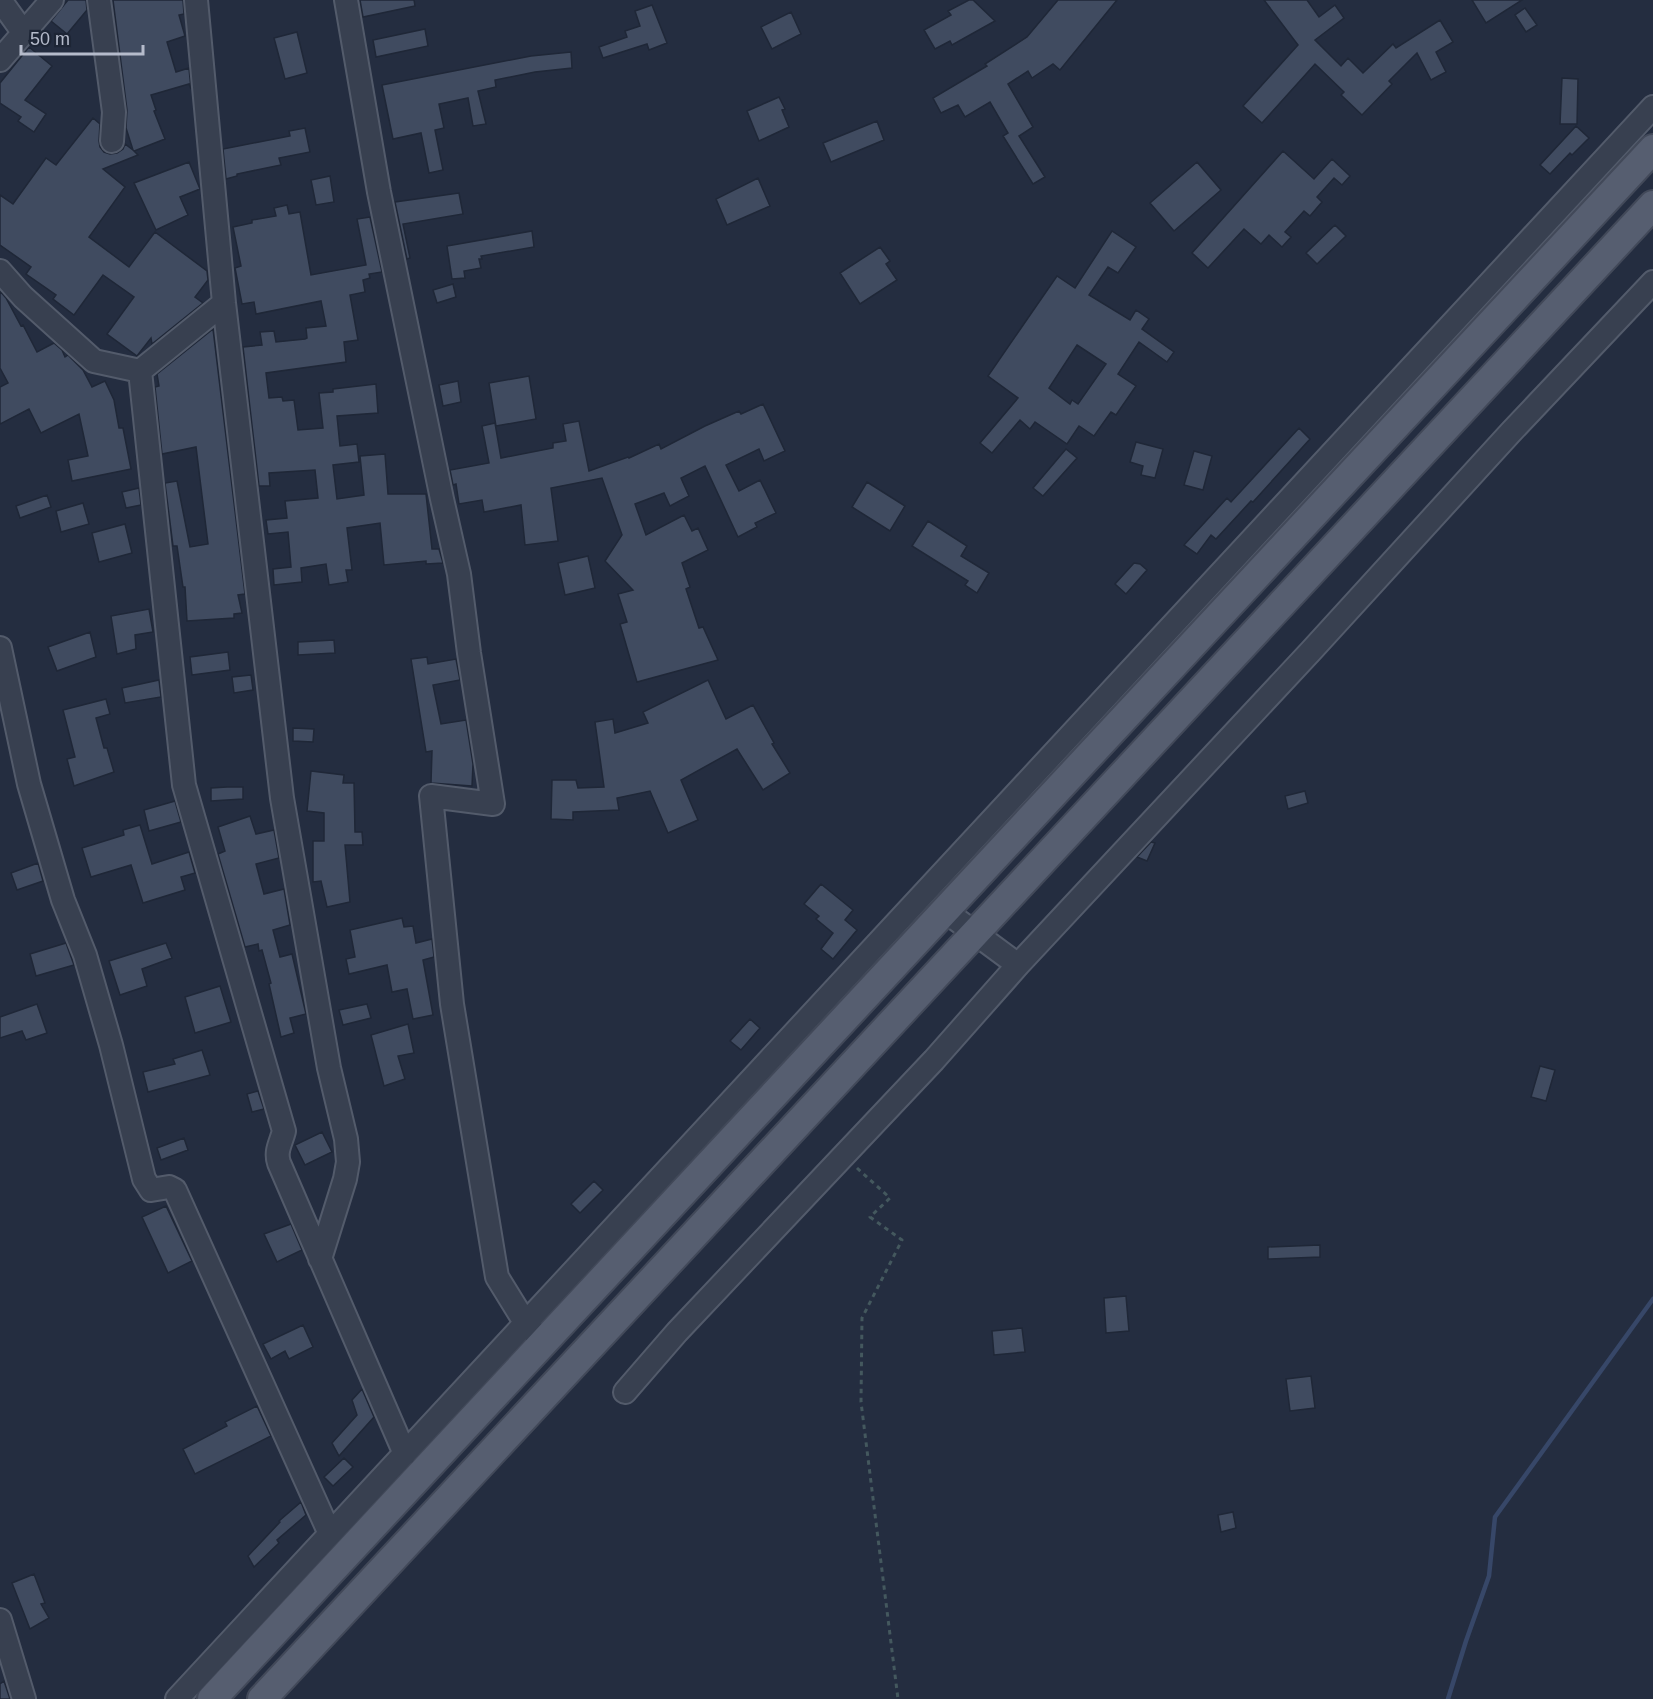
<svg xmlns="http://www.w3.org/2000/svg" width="1653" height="1699" viewBox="0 0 1653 1699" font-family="Arial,sans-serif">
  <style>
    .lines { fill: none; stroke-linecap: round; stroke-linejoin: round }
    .stream { stroke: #374768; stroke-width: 4.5 }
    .building { fill: #404b60; stroke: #1f2737; stroke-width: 1.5; fill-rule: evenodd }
    .minor-casing { stroke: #535b6b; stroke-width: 26 }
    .major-casing { stroke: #424959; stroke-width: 32 }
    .path { stroke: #44585e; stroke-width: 3; stroke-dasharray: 4.5 4.5; stroke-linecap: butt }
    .minor { stroke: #384050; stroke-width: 22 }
    .major { stroke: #565e70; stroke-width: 28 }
  </style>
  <rect width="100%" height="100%" fill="#242d40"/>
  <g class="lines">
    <path class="stream" d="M1448,1699L1466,1641L1489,1576L1495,1517L1653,1299"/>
  </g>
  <path class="building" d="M68,0H86L87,10L67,34L51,21Z
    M113,0H183L184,14L179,15L185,36L167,42L176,72L189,68L191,89L189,84L151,95L156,110L154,111L165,139L134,151L138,155L103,169L125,187L89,237L129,267L155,232L207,271L208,280L195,297L203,303L152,344L151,338L137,356L107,334L134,297L103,275L74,315L53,299L56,295L26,274L31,267L0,245V195L13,204L46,158L56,165L93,118L100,124L99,141L100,147L104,152L110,154L117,153L123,149L125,144L133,150L126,128L127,110Z
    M360,0H414L415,6L363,17Z
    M969,0H973L995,21L952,45L950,41L935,49L924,30L951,15L948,11Z
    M1058,0H1117L1060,70L1053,64L1032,78L1028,71L1008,84L1033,127L1019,136L1045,177L1033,184L1003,136L1008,133L990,102L965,117L958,105L941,113L933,98L987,66L985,64L1027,37Z
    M1264,0H1307L1319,17L1335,5L1344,18L1315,40L1341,66L1348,58L1363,73L1393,44L1396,48L1440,20L1453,42L1436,52L1446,72L1431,80L1417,53L1389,81L1392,84L1362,115L1341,95L1344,92L1315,64L1262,123L1243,106L1298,45Z
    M1472,0H1522L1486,23Z
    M652,5L667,43L649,50L647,44L603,58L599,47L627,37L625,31L640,26L635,11Z
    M1525,8L1537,25L1526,32L1515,15Z
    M791,12L801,34L772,49L761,27Z
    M425,29L428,46L376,57L373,40Z
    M297,32L307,73L285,79L274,38Z
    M29,47L52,66L25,100L46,114L34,132L18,121L21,117L0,103V83Z
    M571,52L572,68L535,72L495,80L496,87L478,91L486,124L473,126L468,98L439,104L444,128L435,130L443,170L429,173L421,133L393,139L382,85L531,56Z
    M1562,78L1578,79L1577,124H1560Z
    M779,97L785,109L782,110L789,127L759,141L747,111Z
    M877,121L884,140L831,162L823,143Z
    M1576,126L1589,138L1572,155L1570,153L1550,174L1540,165Z
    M305,128L310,152L279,158L281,165L237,174V176L226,179L223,149L290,136L289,131Z
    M1283,151L1314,179L1332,159L1350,176L1342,185L1334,178L1317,197L1322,202L1310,216L1304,211L1285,232L1291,237L1282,247L1269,235L1261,244L1244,229L1208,268L1192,253Z
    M189,162L200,189L180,197L188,215L156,230L134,183Z
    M1197,162L1221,190L1174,231L1150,203Z
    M330,176L334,202L316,205L311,180Z
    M758,178L770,206L727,225L716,199Z
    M459,193L463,214L403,224L410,258L407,259L395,202Z
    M287,205L289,214L300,212L311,275L366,265L357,219L370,217L382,272L369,274L370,278L363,280L365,292L350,295L358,340L344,342L346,362L266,373L269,398L282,397L283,401L294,400L298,430L323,428L319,393L333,392V389L376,384L378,413L337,416L340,446L357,444L359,462L333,465L337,499L364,495L360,456L385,454L388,494H426L432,549H439L443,563L426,564V561L384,565L380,523L347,528L352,570H346L348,582L329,585L326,564L301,568L302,582L274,585L273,569L291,567L288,532L268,534L266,520L287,518L285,501L318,498L315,470L269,473L270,486H259L243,347L262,345L260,332L274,331L276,342L305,339L307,338L306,328L326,326L321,301L256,314L254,302L242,304L235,268L241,266L233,227L252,223V220L276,216L274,208Z
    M1335,225L1346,236L1317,264L1306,253Z
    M532,231L534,247L481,256L482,259H479L481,268L464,271L465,278L452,279L447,246Z
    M1112,231L1136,247L1118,273L1108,267L1089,295L1130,320L1136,310L1149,319L1142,329L1174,352L1167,362L1139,342L1118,374L1136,386L1116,415L1111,412L1094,436L1079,426L1067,444L1035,422L1030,429L1020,420L992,453L980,443L1018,398L988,376L1057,276L1075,288ZM1077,345L1106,364L1078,404L1072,400L1070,404L1049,388Z
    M880,247L890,261L886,264L897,280L860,304L840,273Z
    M453,284L456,297L437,303L433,290Z
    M0,291L6,298L21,326L23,325L37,352L54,343L62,350L65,357L68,355L83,370L92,387L105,381L114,400L119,428H123L131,469L72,481L68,460L88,456L79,414L41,433L29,409L0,424V387L8,383L0,368Z
    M213,329L245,594L238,595L242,613L234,614V618L187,621L185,587H183L177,546H173L165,483L177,481L190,547L208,544L196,447L162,454L155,387L159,386L157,374Z
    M529,376L536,419L496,426L489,383Z
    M458,381L461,402L443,406L439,385Z
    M763,404L785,451L764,461L759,449L726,465L739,491L760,480L776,513L755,523L757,527L738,537L705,466L681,478L689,496L670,506L664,493L635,504L646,535L684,515L692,531L698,528L708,550L682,563L690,587L686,589L699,628L703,627L718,660L637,682L620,624L627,622L618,594L633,590L605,561L622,535L602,478L551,488L558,541L525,545L521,505L484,512L482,500L459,504L456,484L453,485L450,470L489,463L482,426L495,423L501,458L553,448V443L566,441L563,424L579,421L589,471L628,457L629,458L659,444L661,449L705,426L739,411L741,414Z
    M1299,428L1310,439L1253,502L1251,501L1216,539L1211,535L1197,554L1184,545L1227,498L1231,502Z
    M1136,442L1163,449L1155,478L1141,475L1143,466L1130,462Z
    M1066,449L1077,458L1043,496L1033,488Z
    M1194,451L1212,456L1203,490L1184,485Z
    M867,482L905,506L890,531L852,507Z
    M139,488L141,505L126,508L122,492Z
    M47,495L51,507L20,518L16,506Z
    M83,503L89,524L61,532L56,511Z
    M928,521L967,546L961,556L989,573L977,593L965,585L968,581L912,546Z
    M125,524L132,553L99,562L92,533Z
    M588,556L595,588L565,595L558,563Z
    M1134,563L1140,564L1147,570L1126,594L1115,584Z
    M149,609L153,632L135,635L136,649L117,654L111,616Z
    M90,632L96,657L57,671L48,647Z
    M334,640L335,653L298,655V642Z
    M228,652L230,670L192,675L190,657Z
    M427,657L428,664L456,659L460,680L433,685L441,724L466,720L473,764L472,786L431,783L432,751L426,752L411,659Z
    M251,675L253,690L234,693L232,677Z
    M159,680L161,697L125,703L122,688Z
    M708,680L726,719L753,705L774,743L772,744L790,773L763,790L737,749L681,780L698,820L668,833L650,791L617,798L619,810L573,812V820L551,819L552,780H576L578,788L604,787L595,722L613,719L615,733L648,723L643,712Z
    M106,699L110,714L96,718L104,748H107L114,772L74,786L67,759L75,757L63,710Z
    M293,728L314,729L313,742L293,741Z
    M311,771L344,775L343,783H354L355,832H362L363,845H345L350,902L327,907L321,881L313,882V841H324V813L307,811Z
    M227,787H243V799L211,801V788Z
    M1305,791L1308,803L1288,809L1285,796Z
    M175,801L181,822L149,831L144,810Z
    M250,816L256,834L274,830L279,858L256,864L264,894L284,889L290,925L273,930L280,957L292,954L306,1014L290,1018L294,1033L281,1037L269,984L271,983L262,950L259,951L258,944L245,947L218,854L225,851L218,827Z
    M140,825L152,864L189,852L195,873L181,877L185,890L143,903L131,865L91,877L82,848L124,835L123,830Z
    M1151,842L1155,843L1147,861L1137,857Z
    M38,863L43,881L17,890L11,873Z
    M821,884L853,910L845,920L857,930L833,959L821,949L833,933L816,919L819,916L804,904Z
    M402,918L404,927L413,926L416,943L432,939L434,957L423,960L433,1015L413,1019L407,989L392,992L387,965L349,974L346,959L355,957L350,930Z
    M66,943L74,965L36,976L30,954Z
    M166,943L172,958L142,969L147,986L120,995L109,961Z
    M220,986L231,1022L195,1033L185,997Z
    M37,1004L47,1033L26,1040L22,1031L0,1038V1017Z
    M367,1004L371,1018L343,1025L339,1010Z
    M750,1019L760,1028L741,1050L730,1041Z
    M408,1024L414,1053L398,1056L405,1079L384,1086L371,1035Z
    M202,1050L210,1075L148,1092L143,1072L175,1064L173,1059Z
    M1540,1066L1555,1070L1546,1101L1531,1097Z
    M258,1091L264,1109L252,1112L247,1094Z
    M322,1132L332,1152L305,1165L295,1145Z
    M184,1138L188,1150L161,1160L157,1148Z
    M594,1181L603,1190L580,1213L571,1204Z
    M166,1206L192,1261L168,1273L142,1217Z
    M291,1224L302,1250L277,1262L264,1234Z
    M1320,1245V1257L1268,1259V1247Z
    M1126,1296L1129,1331L1106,1333L1104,1298Z
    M303,1325L313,1347L289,1359L285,1351L271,1359L263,1344Z
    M1022,1328L1025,1352L994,1355L992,1331Z
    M1311,1376L1315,1408L1290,1411L1286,1379Z
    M362,1389L374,1417L339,1456L332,1443L357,1415L352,1400Z
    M257,1406L271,1436L195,1474L183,1449L227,1426L225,1422Z
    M344,1458L353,1467L333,1486L324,1477Z
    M301,1502L306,1515L277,1540L279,1543L254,1567L248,1556L280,1522L279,1521Z
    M1233,1512L1236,1528L1221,1532L1218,1515Z
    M34,1574L45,1603L41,1604L49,1618L30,1629L12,1583Z
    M4,1681L10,1699H0V1684Z"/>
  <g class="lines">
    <defs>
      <path id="minor" d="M0,0L23,32
        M99,0L114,112L112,141
        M196,0L224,303L282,798L329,1068L346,1139L348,1162L345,1179L320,1259
        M346,0L379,192L442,499L459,574L469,653L493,804L431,796L452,1004L497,1277L526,1324L536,1334
        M0,60L52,0
        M0,271L23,297L94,361L140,371L184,785L284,1131C281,1143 275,1151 279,1163L405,1454
        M140,371L224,303
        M0,648L29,784L63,900L85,955L111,1045L144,1179L151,1190L169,1187L175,1190L330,1534
        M945,911L1018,965
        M625,1392L677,1332L934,1060L1018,965L1311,651L1511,432L1653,282
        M0,1620L24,1699
        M177,1699L1653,107"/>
      <path id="major" d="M212,1699L1653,149
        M262,1699L1653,205"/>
    </defs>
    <use href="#minor" class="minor-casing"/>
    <use href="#major" class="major-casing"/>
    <path class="path" d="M857,1168L890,1198L870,1217L902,1240L862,1318L861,1402L898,1699"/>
    <use href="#minor" class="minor"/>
    <use href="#major" class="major"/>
  </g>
  <path d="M21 45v9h122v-9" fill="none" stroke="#b5bbcb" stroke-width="3"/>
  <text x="30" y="45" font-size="18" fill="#b5bbcb" stroke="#1d2535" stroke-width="4.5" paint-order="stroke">50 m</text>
</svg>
